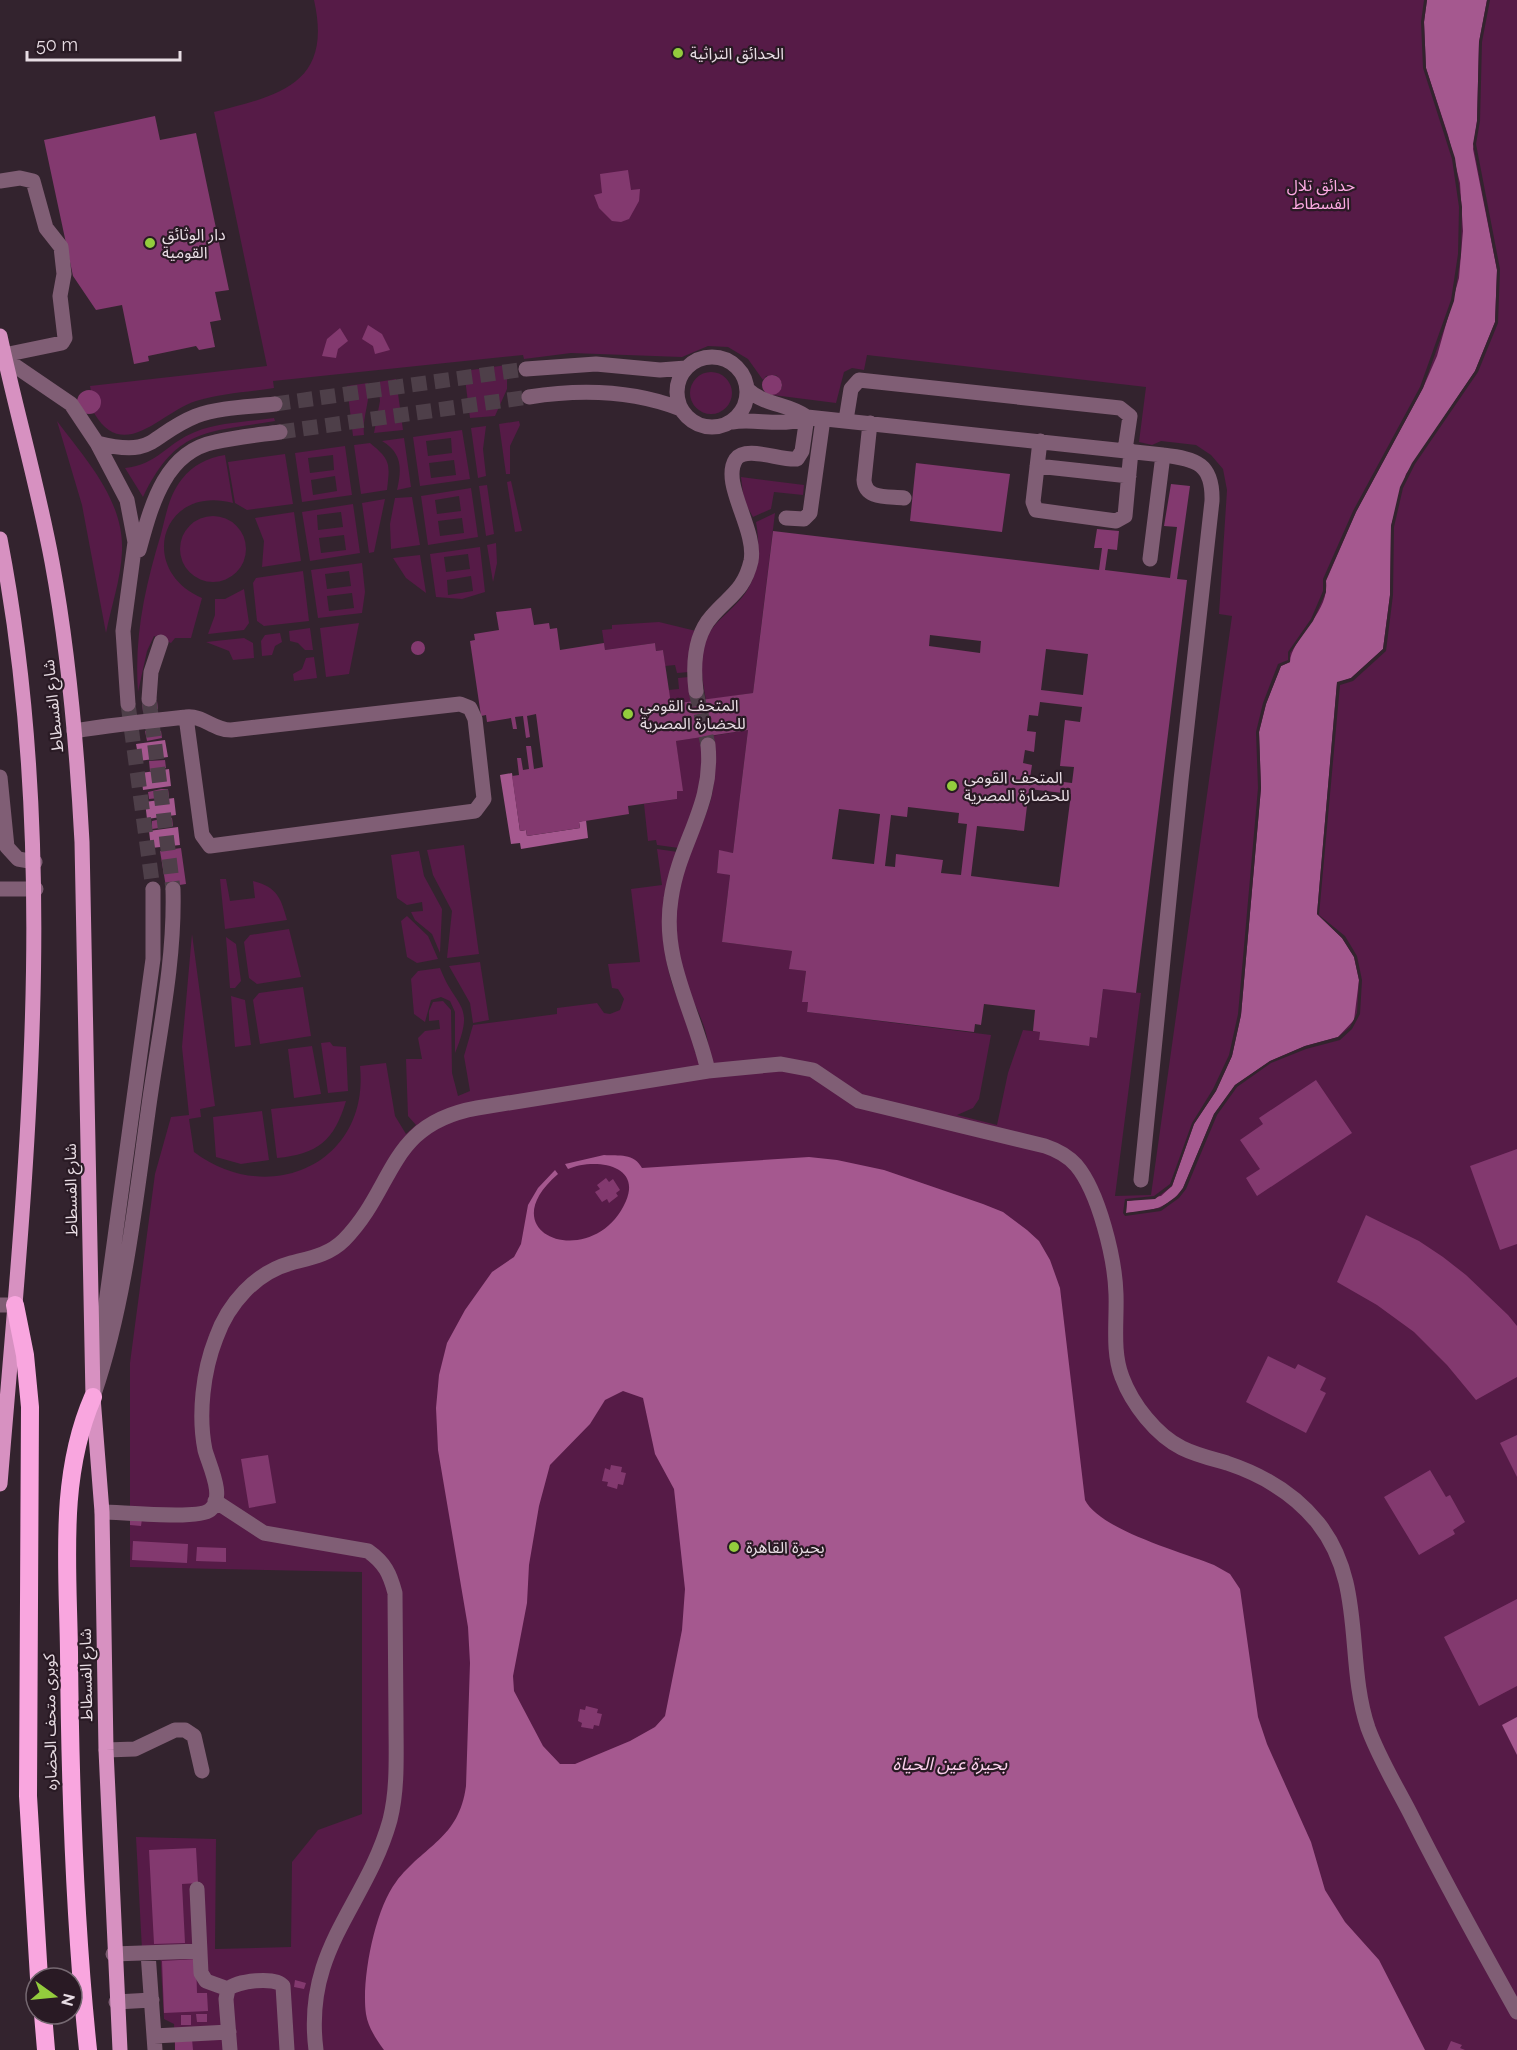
<svg xmlns="http://www.w3.org/2000/svg" width="1517" height="2050" viewBox="0 0 1517 2050" font-family="Raleway,'Noto Sans Arabic',sans-serif">
  <style>
    .green { fill: #561b47; fill-rule: evenodd }
    .water { fill: #a5588f; fill-rule: evenodd }
    .pier { fill: #33232e }
    .building { fill: #83396f; fill-rule: evenodd }
    .lines { fill: none; stroke-linecap: round; stroke-linejoin: round }
    .minor-tunnel { stroke: #4e3f49; stroke-width: 15; stroke-dasharray: 15 8; stroke-linecap: butt }
    .minor { stroke: #805e75; stroke-width: 15 }
    .major { stroke: #d791c1; stroke-width: 15 }
    .highway { stroke: #f9a6df; stroke-width: 18 }
    .poi-dot { fill: #93cc3d; stroke: #291a24; stroke-width: 2 }
    .labels { text-anchor: middle; dominant-baseline: central; stroke-width: 4.5; stroke-linejoin: round; paint-order: stroke }
    .poi-label { font-size: 16px; fill: #e8dde4; stroke: #291a24; text-anchor: start }
    .park-label { font-size: 16px; fill: #fdaae3; stroke: #291a24 }
    .street-label { font-size: 16px; fill: #e8dde4; stroke: #291a24 }
    .water-label { font-size: 18px; font-style: italic; fill: #fbd0ec; stroke: #291a24 }
  </style>
  <rect width="100%" height="100%" fill="#33232e"/>
  <path class="green" d="M314,0H1517V2050H175L174,2024L164,2019L160,1950H142L136,1837L216,1839L215,1949L291,1947L292,1862L318,1830L362,1814V1572L130,1567V1363L155,1174L171,1117L189,1115L182,1047L192,934L215,1106L200,1109L201,1117L189,1119L194,1152C268,1208 370,1164 360,1066L386,1063L395,1116L406,1134L416,1125L408,1116L406,1059H422L418,1038L425,1031L440,1029L439,1020L429,1021V1011L433,1002L443,1001L451,1010L452,1073L458,1096L470,1091L464,1056L473,1025L557,1014V1008L597,1003L604,1013L610,1014L620,1010L624,999L618,989L612,988L608,964L640,962L631,889L662,885L657,849L678,852C658,895 659,948 675,992C683,1012 694,1031 695,1053H709C708,1023 690,999 681,972C675,952 673,929 675,908C678,868 700,837 711,799C716,778 715,757 712,736L748,730L733,853L719,851L717,872L730,875L722,942L792,951L790,969L806,971L802,1001L808,1002L807,1012L991,1035L979,1099L973,1108L957,1115L997,1125L1008,1073L1023,1030L1040,1032L1039,1040L1088,1046L1090,1037H1097L1103,989L1141,993L1115,1196L1151,1195L1232,616L1219,614L1227,490L1223,469L1211,455L1196,445L1161,441L1152,445L1139,442L1146,387L867,355L864,370L852,368L844,372L836,403L773,395L782,388V383L776,375L766,376L763,380L748,359L728,347L708,346L682,357L571,353L524,359L523,355L273,381L274,388C248,392 221,393 196,401C162,411 124,464 94,413L99,409L100,398L91,391L90,386L267,366L214,112C280,95 333,84 314,0Z
    M507,365V389L495,416L470,418L464,371Z
    M690 393a21 21 0 1 1 42 0a21 21 0 1 1-42 0Z
    M396,379L403,430L374,433L380,401L378,382Z
    M368,383C371,401 362,416 364,435L353,436L347,386Z
    M274,418L275,421C207,432 176,428 143,497L125,468C157,465 167,443 195,432C219,422 249,422 274,418Z
    M57,421C86,460 124,500 122,551C121,579 111,607 106,633L82,505Z
    M519,421L520,425L510,446V474H506L499,424Z
    M486,426L483,449L486,476L478,478L471,428Z
    M462,430L470,479L420,486L413,437ZM451,438L452,453L428,456L426,441ZM454,460L456,475L431,478L429,463Z
    M404,438L411,487L397,490C402,468 402,453 382,441Z
    M370,443C391,460 390,464 387,490L361,494L354,445Z
    M345,446L352,495L302,502L295,453ZM333,455L334,470L310,473L308,458ZM335,476L337,491L313,495L311,480Z
    M285,454L293,504L247,510L235,503L228,462Z
    M225,455L233,503C162,484 136,569 202,598L191,638H175L171,643L154,636L147,651L138,692C134,636 145,587 161,534C166,515 169,495 182,479C193,465 207,458 225,455Z
    M741,477L804,485L803,495L774,492L771,509L753,517L744,501Z
    M511,481L522,531L515,532L507,482Z
    M487,485L494,534L486,536L479,486Z
    M471,488L478,537L428,545L421,496ZM459,496L461,511L437,514L435,500ZM462,518L464,533L440,536L438,521Z
    M412,497L420,545L391,549L390,524L395,498Z
    M385,499L374,552L369,553L362,503Z
    M353,504L360,553L310,561L302,512ZM341,512L343,527L318,530L317,515ZM344,535L346,550L321,553L319,538Z
    M294,512L301,561L262,567L264,541L255,518Z
    M775,513L753,693L706,700C702,679 699,660 706,640C712,624 725,616 736,604C759,582 761,552 756,522Z
    M180 549a33 33 0 1 1 66 0a33 33 0 1 1-66 0Z
    M496,543L497,563L493,582L487,545Z
    M480,547L485,592L462,599L436,597L430,554ZM468,554L470,569L446,572L444,557ZM471,576L473,591L448,595L447,580Z
    M420,555L426,593L406,578L393,558Z
    M362,563L365,592L362,613L318,618L311,570ZM349,571L351,586L327,589L325,574ZM352,593L354,608L329,611L327,596Z
    M303,571L309,621L264,626L257,621L253,583L256,578Z
    M244,589L249,623L244,630L208,634L215,615V599H225Z
    M659,622L696,631L689,672L677,673L675,665L665,666L663,650L656,651L655,643L605,650L602,630L612,629V625Z
    M359,623L349,674L326,677L320,628Z
    M310,628L313,650H305L298,643L290,641L289,631Z
    M280,633L282,642L275,646L272,655L262,656L261,641L265,635Z
    M244,638L253,643L254,658L233,660L229,651L206,642Z
    M314,657L317,678L294,681L293,674L302,669L306,658Z
    M689,677L692,701L671,704L668,690L679,689L678,678Z
    M701,737L704,781L679,848L657,845L656,840L648,841L644,804L677,799V791H682L676,741Z
    M464,845L479,954L447,958L452,911L433,875L427,850Z
    M419,851L424,876L442,909L440,953L432,934L415,920L411,912L423,911L422,902L407,905L397,898L391,855Z
    M220,879H226L230,901L255,898L253,881C277,887 281,898 287,920L225,929Z
    M407,916L428,936L438,959L417,963L407,957L401,921Z
    M289,929L301,977L257,984L249,978L244,942L250,935Z
    M226,937L236,944L241,981L235,988H230Z
    M480,962L489,1020L473,1023L470,1003L449,966Z
    M440,968C456,1010 476,1002 455,1053V1012L450,1001L441,997L431,1000L425,1022L414,1014L411,979L418,971Z
    M303,987L311,1036L260,1044L253,1000L259,993Z
    M231,996L245,1000L251,1045L235,1047Z
    M330,1042L333,1046L346,1047L348,1091L328,1093L321,1043Z
    M312,1046L321,1094L294,1098L288,1049Z
    M346,1101C334,1141 318,1154 277,1158L271,1109Z
    M262,1111L269,1160L241,1164L216,1157L213,1117Z"/>
  <path class="water" d="M1427,0H1487L1479,42L1477,121L1473,149L1497,270L1495,322L1475,371L1406,474L1391,526L1390,595L1383,649L1351,678L1337,683L1317,914L1342,938L1354,957L1359,980L1354,1020L1338,1037L1305,1046L1270,1061L1235,1085L1214,1114L1183,1188C1168,1209 1151,1211 1126,1213L1127,1201L1161,1196L1172,1186L1194,1124L1216,1091L1232,1056L1241,1015L1261,788L1259,732L1266,704L1281,666L1290,662C1291,638 1330,613 1326,581L1356,512L1423,388L1437,356L1459,278L1463,231L1460,183L1448,135L1426,68L1424,22Z
    M165,740L168,757L139,761L136,744Z
    M169,769L171,786L143,790L141,773Z
    M512,773L520,831L526,830L527,836L580,828L579,822L586,820L588,838L521,849L520,843L511,844L500,775Z
    M174,798L176,815L147,819L145,802Z
    M178,827L180,845L151,848L149,831Z
    M604,1155C619,1156 634,1153 642,1168L809,1157L837,1160L884,1170L983,1204L1003,1212L1027,1230L1039,1241L1050,1260L1060,1288L1085,1500C1100,1530 1182,1552 1214,1565L1230,1574L1240,1589L1258,1717L1267,1744L1311,1842L1325,1890L1345,1922L1379,1960L1425,2050H384C376,2039 368,2027 366,2014C361,1980 375,1909 396,1882C424,1845 459,1839 466,1786L470,1663L468,1627L438,1450L436,1408L439,1375L447,1343L465,1310L492,1272L514,1257L521,1244L528,1205L538,1188L555,1170L558,1174C486,1236 595,1273 626,1201C642,1163 592,1158 568,1169L565,1164ZM623,1391L643,1398L655,1454L674,1489L685,1589L682,1630L665,1716L655,1727L630,1741L575,1764H560L543,1746L514,1691L513,1676L527,1603L529,1565L539,1506L550,1465L590,1424L605,1400Z
    M1517,1717V1755L1502,1725Z"/>
  <path class="pier" d="M1424,0H1427L1424,22L1426,68L1455,158L1462,207L1461,254L1454,301L1423,388L1356,512L1326,580V592L1313,621L1290,653V662L1281,666L1266,704L1259,732L1261,788L1241,1015L1232,1056L1216,1091L1194,1124L1172,1186L1155,1199L1127,1201L1126,1213L1160,1208L1177,1196L1183,1188L1214,1114L1235,1085L1270,1061L1305,1046L1338,1037L1350,1027L1357,1013L1359,980L1354,957L1342,938L1317,914L1337,682L1351,678L1383,649L1390,595L1391,526L1400,487L1412,463L1475,371L1495,322L1497,270L1473,144L1477,121L1479,42L1487,0H1490L1482,42L1480,121L1476,144L1500,269L1498,323L1478,372L1415,464L1403,488L1394,527L1393,595L1386,651L1353,681L1340,685L1319,915L1345,936L1357,956L1362,980L1360,1014L1352,1029L1340,1040L1306,1049L1271,1063L1237,1087L1217,1115L1186,1189L1179,1198L1161,1211L1125,1216L1123,1213L1125,1199L1154,1196L1170,1184L1192,1123L1213,1089L1229,1055L1238,1014L1258,788L1256,732L1263,703L1278,664L1288,660V652L1311,619L1323,591V579L1353,511L1420,387L1451,300L1458,254L1459,207L1452,159L1423,68L1421,22Z"/>
  <path class="building" d="M155,116L160,140L196,133L229,290L215,292L221,320L210,322L215,347L199,350L196,346L148,356L149,361L134,364L122,305L96,310L73,276L44,140Z
    M628,170L631,190L640,189L639,201L629,219L621,222L612,221L599,208L594,195L602,193L600,174Z
    M368,325L382,334L390,350L375,354L373,346L362,339Z
    M340,328L348,341L338,349L336,358L322,356L327,339Z
    M762 385a10 10 0 1 1 20 0a10 10 0 1 1-20 0Z
    M77 402a12 12 0 1 1 24 0a12 12 0 1 1-24 0Z
    M916,463L1010,474L1002,532L910,521Z
    M1171,484L1190,486L1177,579L1187,580L1136,993L1103,989L1097,1038L1090,1037L1089,1046L1039,1040L1040,1032L1033,1031L1035,1010L984,1004L981,1025L975,1024L974,1032L807,1012L808,1002H802L806,971L789,969L792,951L722,942L730,875L717,873L719,850L733,853L748,730L676,741L683,791H677V799L628,806L629,814L579,822L580,828L527,836L526,830L520,831L512,776L519,775L517,758H521L523,770L529,769L526,746H531L534,769L543,767L536,714L527,716L530,737L526,738L523,716L515,717L517,729H513L511,718L487,722L486,715L481,716L470,641L475,640L474,634L499,630L496,612L531,608L534,625L549,623L550,629L557,628L560,650L604,643L605,650L655,643L656,651L663,650L671,704L753,693L773,531L1099,570L1102,548H1094L1097,529L1119,531L1117,550L1108,549L1105,570L1170,578L1177,527L1164,526ZM930,635L981,641L980,653L929,646ZM1046,649L1088,654L1083,695L1041,690ZM1040,702L1082,707L1080,722L1065,720L1060,766L1074,767L1072,783L1030,778L1032,765L1023,763L1025,750L1034,752L1036,732L1027,731L1029,715L1038,716ZM1029,789L1071,794L1059,887L971,876L977,826L1024,831ZM908,807L959,813L958,823L967,824L961,875L941,873L943,860L896,854L895,867L885,866L891,815L907,817ZM839,809L880,814L874,864L832,859Z
    M411 648a7 7 0 1 1 14 0a7 7 0 1 1-14 0Z
    M157,701L158,709L143,712L142,702Z
    M145,731H161L162,738L147,741Z
    M165,760L166,768L150,771L149,761Z
    M161,789H168L169,797L149,799L148,792Z
    M165,818H172L173,826L152,829V821Z
    M181,848L186,884L166,887L160,851Z
    M1316,1080L1352,1133L1257,1196L1246,1178L1260,1169L1240,1140L1263,1124L1259,1118Z
    M1517,1149V1244L1500,1250L1470,1166Z
    M606,1178L609,1182L613,1179L620,1190L616,1193L618,1196L609,1203L607,1199L602,1202L595,1192L600,1189L597,1185Z
    M1366,1215L1419,1241L1443,1257L1466,1275L1508,1315L1517,1326V1377L1476,1400L1447,1365L1414,1332L1377,1305L1337,1282Z
    M1268,1356L1295,1369L1298,1364L1326,1378L1320,1390L1326,1393L1306,1433L1246,1402Z
    M1517,1435V1477L1500,1443Z
    M268,1455L276,1503L249,1508L241,1459Z
    M611,1465L622,1467L621,1472L626,1473L623,1485L618,1484L617,1489L607,1486L608,1482L602,1481L605,1468L610,1470Z
    M1430,1470L1446,1497L1450,1495L1465,1522L1453,1530L1455,1534L1419,1555L1384,1497Z
    M130,1518L142,1519L141,1526L130,1525Z
    M133,1541L188,1544L187,1563L132,1560Z
    M197,1547L226,1548V1562L196,1561Z
    M1517,1599V1686L1479,1706L1444,1637Z
    M586,1706L598,1709L597,1713L602,1714L599,1726L594,1725L593,1729L581,1727L582,1723L578,1721L580,1709L585,1710Z
    M196,1848L198,1883L182,1884L185,1943L154,1944L149,1850Z
    M196,1959L197,1993H207L208,2011L164,2013L162,1961Z
    M295,1980L306,1983L304,1989L294,1987Z
    M196,2014H207V2022H197Z
    M181,2015H191V2025H181Z
    M192,2039L193,2050H175V2040Z
    M1451,2041L1462,2045L1460,2048L1465,2050H1447Z"/>
  <g class="lines">
    <path class="minor-tunnel" d="M275,404L526,369
      M280,432L529,397
      M696,691L708,745
      M149,699L173,889
      M128,704L153,889"/>
    <path class="minor" d="M0,181L20,178L33,181L46,228L61,247L64,274L60,296L65,338L62,343L4,355
      M677 392a35 35 0 1 1 70 0a35 35 0 1 1-70 0Z
      M5,359L71,404L97,443L127,500L135,542L123,631L128,704
      M526,369L596,364L660,370L686,368
      M747,389C765,406 788,403 807,417
      M529,397C580,389 632,390 681,409
      M846,420L851,389L859,380L1120,408L1130,416L1125,450
      M732,422C756,418 785,428 807,417L1163,455C1197,459 1213,464 1212,501L1181,780L1141,1180
      M870,423L864,480C865,500 889,496 904,498
      M1040,441L1033,502L1036,510L1116,521L1125,516L1131,451
      M97,443C157,458 149,435 196,416C220,407 250,407 275,404
      M1037,466L1129,476
      M786,518L804,519L810,513L823,419
      M139,550C151,507 164,452 215,442C236,437 258,435 280,432
      M1150,559L1163,455
      M696,691C693,666 694,636 712,616C729,596 744,591 751,561C757,529 720,483 736,459C746,445 781,461 797,459L802,451L807,417
      M149,699L151,672L161,642
      M74,731C111,725 148,721 186,717C203,715 213,730 231,730L460,704L470,708L475,719L484,799L475,811L210,846L202,835L186,717
      M708,745C714,807 679,841 671,899C661,961 695,1012 708,1071
      M0,777L7,847L18,859L35,862
      M0,889H36
      M0,1305H15
      M100,1347L153,959V889
      M94,1394C126,1300 136,1196 150,1098C160,1029 175,959 173,889
      M215,1501L264,1533L368,1551C385,1563 390,1574 395,1593C395,1636 396,1678 396,1721C396,1754 398,1788 390,1820C366,1906 303,1949 316,2050
      M102,1512C121,1512 198,1520 210,1510C226,1498 209,1465 205,1450C198,1415 203,1371 216,1338C228,1304 255,1273 291,1263C310,1258 329,1255 344,1240C396,1187 387,1124 477,1108L708,1071L781,1064L813,1070L859,1101L1045,1146C1057,1150 1067,1155 1076,1165C1099,1192 1115,1259 1116,1294C1117,1321 1112,1352 1122,1377C1132,1404 1156,1435 1182,1448C1196,1455 1213,1459 1227,1463C1263,1475 1294,1493 1318,1523C1366,1583 1345,1660 1368,1728C1379,1758 1396,1786 1410,1813C1444,1881 1480,1946 1517,2012
      M106,1750L135,1749L175,1730H185L194,1736L202,1771
      M197,1889L201,1973L206,1981L228,1989
      M148,1953L155,2050
      M113,1954L200,1951
      M116,2002L152,2000
      M154,2036L229,2032
      M230,2050L226,1999L228,1989C237,1981 275,1976 283,1986L287,2050"/>
    <path class="major" d="M0,336C16,411 38,486 52,562C69,654 77,748 82,842L93,1397L102,1512L106,1750L120,2050
      M0,539C61,853 26,1169 0,1484"/>
    <path class="highway" d="M15,1305L25,1355L30,1407L28,1796L39,1978
      M43,2014L46,2050
      M88,2050C74,1917 70,1785 69,1652C68,1567 58,1477 93,1397"/>
  </g>
  <g class="poi-dot">
    <circle cx="678" cy="53" r="6"/>
    <circle cx="150" cy="243" r="6"/>
    <circle cx="628" cy="714" r="6"/>
    <circle cx="952" cy="786" r="6"/>
    <circle cx="734" cy="1547" r="6"/>
  </g>
  <g class="labels">
    <g class="poi-label">
      <text x="690" y="53">الحدائق التراثية</text>
      <text x="162" y="234">دار الوثائق<tspan x="162" dy="18">القومية</tspan></text>
      <text x="640" y="705">المتحف القومي<tspan x="640" dy="18">للحضارة المصرية</tspan></text>
      <text x="964" y="777">المتحف القومى<tspan x="964" dy="18">للحضارة المصرية</tspan></text>
      <text x="746" y="1547">بحيرة القاهرة</text>
    </g>
    <g class="park-label">
      <text x="1321" y="185">حدائق تلال<tspan x="1321" dy="18">الفسطاط</tspan></text>
    </g>
    <g class="street-label">
      <text transform="translate(53 706) rotate(-96)">شارع الفسطاط</text>
      <text transform="translate(71 1190) rotate(-91)">شارع الفسطاط</text>
      <text transform="translate(86 1675) rotate(-91)">شارع الفسطاط</text>
      <text transform="translate(50 1722) rotate(-91)">كوبرى متحف الحضاره</text>
    </g>
    <g class="water-label">
      <text x="950" y="1763">بحيرة عين الحياة</text>
    </g>
  </g>
  <g transform="translate(54 1996) rotate(105)"><circle r="28" fill="#291a24" stroke="#756871" stroke-width="1.5"/>
  <path d="M0-4.5L10 22L0 15L-10 22Z" fill="#93cc3d"/>
  <text y="-9" font-size="16" font-weight="bold" text-anchor="middle" fill="#e8dde4">N</text>
  </g>
  <path d="M27 51v9h153v-9" fill="none" stroke="#e8dde4" stroke-width="3"/>
  <text x="36" y="51" font-size="18" fill="#e8dde4" stroke="#291a24" stroke-width="4.5" paint-order="stroke">50 m</text>
</svg>
